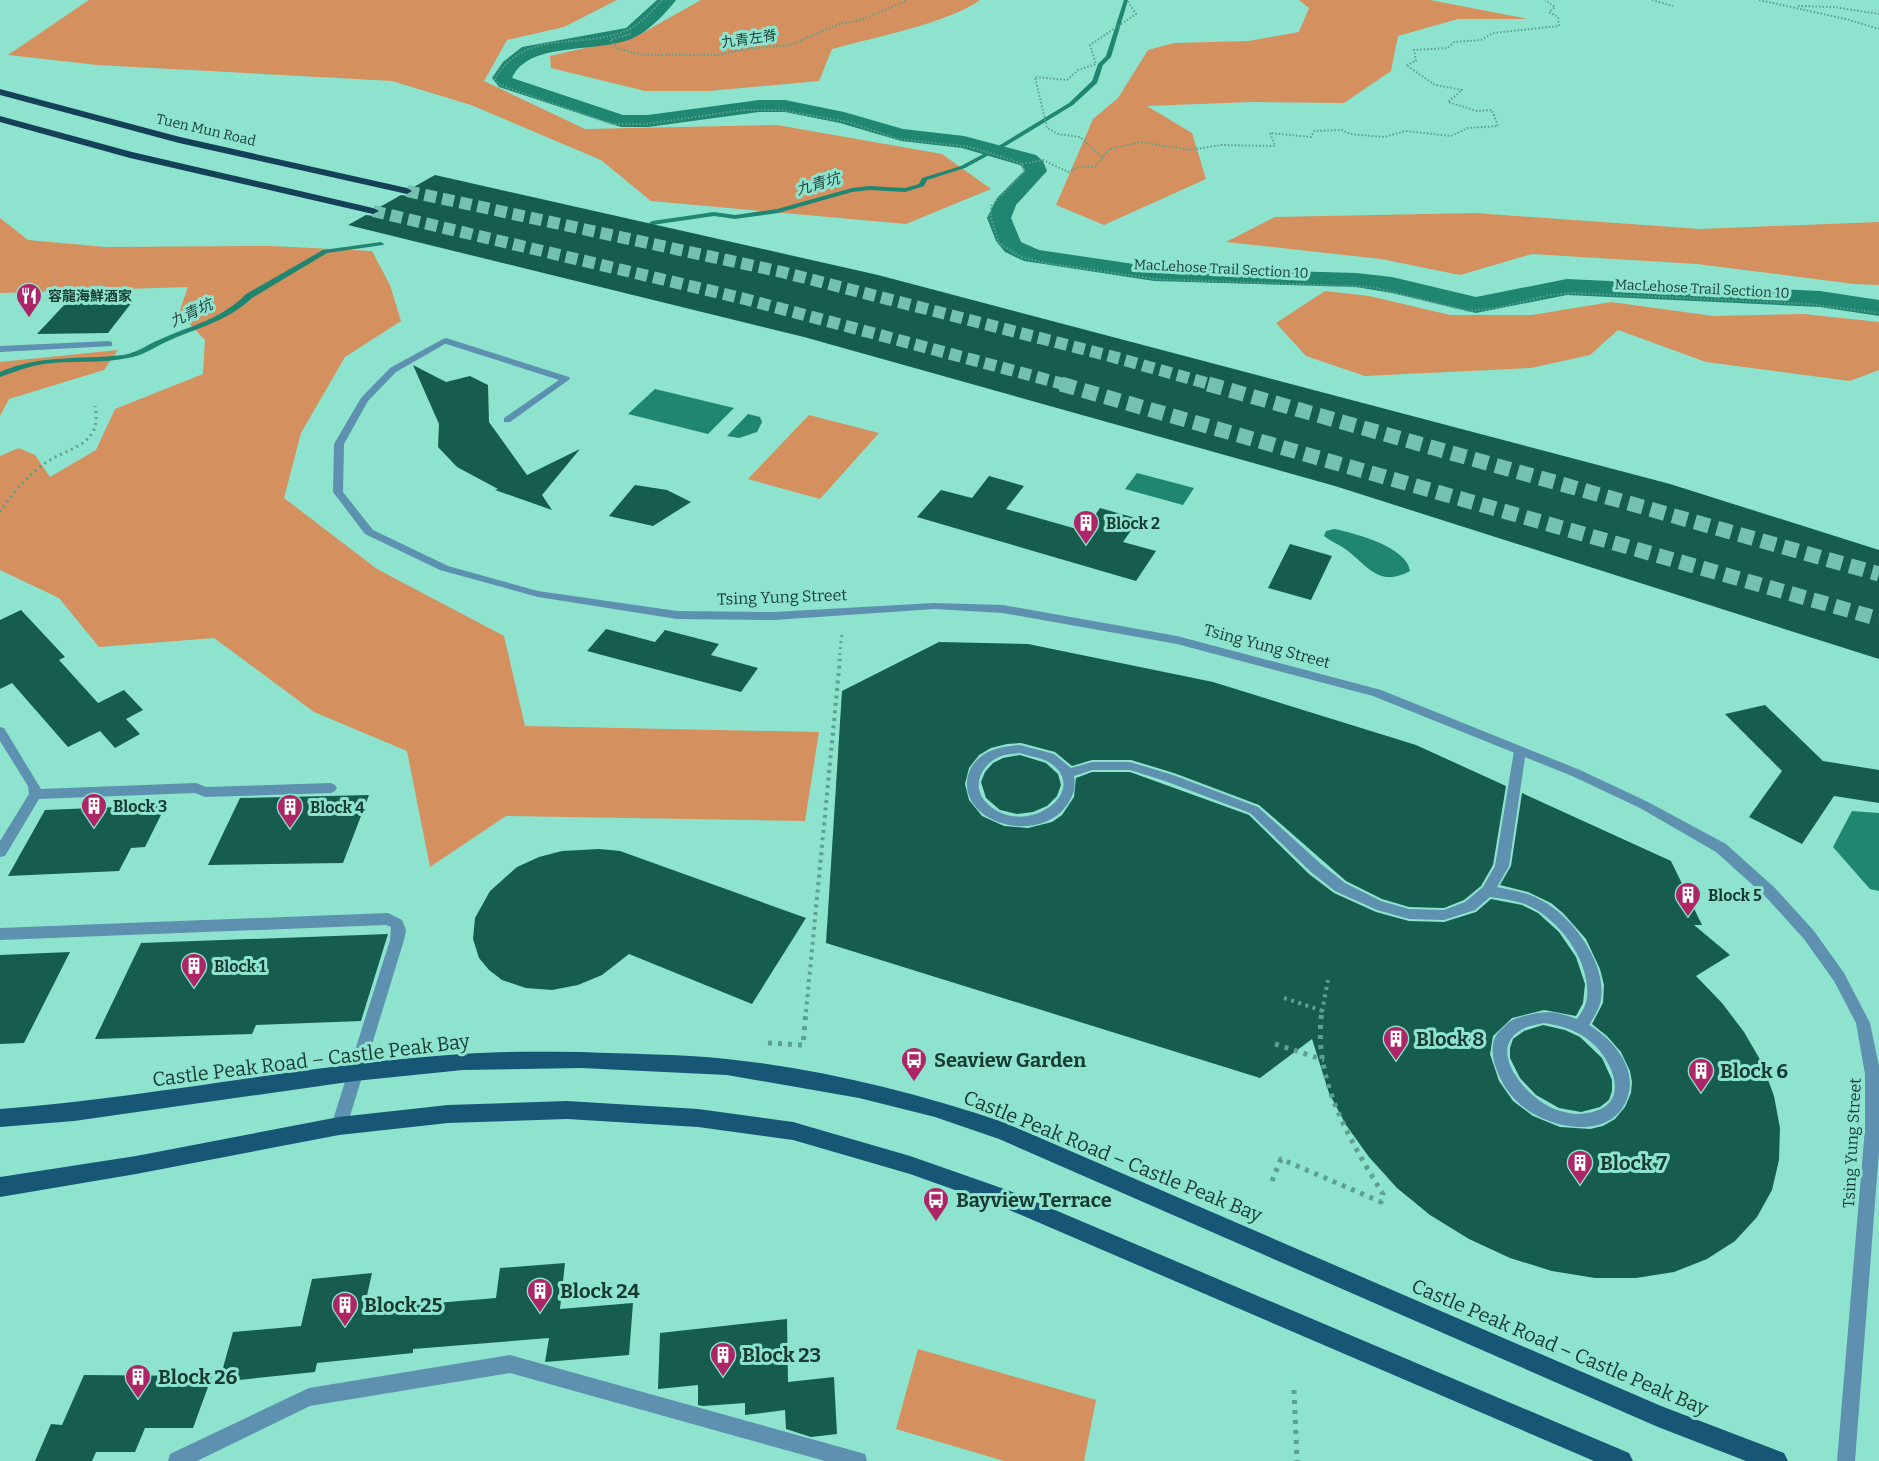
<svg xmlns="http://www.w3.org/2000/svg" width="1879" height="1461" viewBox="0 0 1879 1461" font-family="Bitter,'Noto Sans TC',serif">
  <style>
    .green { fill: #d4905e }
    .water { fill: #1f8672 }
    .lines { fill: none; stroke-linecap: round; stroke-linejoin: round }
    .stream { fill: #1f8672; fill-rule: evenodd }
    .canal { fill: #1f8672; fill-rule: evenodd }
    .building { fill: #165d4f }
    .motorway-tunnel-far1 { stroke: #75c1af; stroke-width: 12; stroke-dasharray: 12 6; stroke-linecap: butt }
    .motorway-tunnel { stroke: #75c1af; stroke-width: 15; stroke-dasharray: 15 8; stroke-linecap: butt }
    .path-far3 { stroke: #5ea090; stroke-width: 2; stroke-dasharray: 1.5 2; stroke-linecap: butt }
    .path-far2 { stroke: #5ea090; stroke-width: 3; stroke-dasharray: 2 4; stroke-linecap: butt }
    .path-far1 { stroke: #5ea090; stroke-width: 4; stroke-dasharray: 3 4.5; stroke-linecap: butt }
    .path { stroke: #5ea090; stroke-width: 5; stroke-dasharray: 4 6; stroke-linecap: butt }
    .service { fill: #5e90af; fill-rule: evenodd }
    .minor { fill: #5e90af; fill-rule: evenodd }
    .primary { fill: #185676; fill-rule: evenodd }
    .motorway { fill: #144058; fill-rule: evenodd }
    .labels { text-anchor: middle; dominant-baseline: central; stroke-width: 6; stroke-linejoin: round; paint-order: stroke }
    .far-street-label { font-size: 14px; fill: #173b33; stroke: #8de3ce }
    .far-poi-label { font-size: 14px; font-weight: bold; fill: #173b33; stroke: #8de3ce; text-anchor: start }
    .far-water-label { font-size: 15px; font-style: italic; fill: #25423b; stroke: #8de3ce }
    .poi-label { font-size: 16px; font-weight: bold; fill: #173b33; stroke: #8de3ce; text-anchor: start }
    .street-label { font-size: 16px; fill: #173b33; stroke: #8de3ce }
    .near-poi-label { font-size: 20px; font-weight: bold; fill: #173b33; stroke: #8de3ce; text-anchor: start }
    .near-street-label { font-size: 20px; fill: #173b33; stroke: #8de3ce }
  </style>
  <rect width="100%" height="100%" fill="#8de3ce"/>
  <path class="green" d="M89,0H617L564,27L507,40L484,81L585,129L777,125L942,154L991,189L906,224L651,201L601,160L471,105L392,81L97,65L8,55Z
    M701,0H980C949,23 871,38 832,49L819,81L708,91H645L551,68L550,56L637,36Z
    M1299,0H1430L1528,19H1458L1398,36L1391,71L1344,103L1252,102L1147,106L1192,133L1206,179L1104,225L1056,205L1093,119L1118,98L1148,50L1174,43L1249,41L1299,32L1309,8Z
    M1475,213L1700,229L1879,222V285L1854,284L1697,264L1532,254L1460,275L1381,259L1226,242L1275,217Z
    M0,218L28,240L105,247L271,246L372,251L390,285L401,321L345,357L301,433L284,498L377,569L504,636L525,726L819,732L805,821L506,816L430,867L407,751L314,712L214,638L99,647L59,598L0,570V456L19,448L35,455L50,477L96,450L115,409L203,374L205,340L179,313L188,287L0,293Z
    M1325,291L1369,296L1450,315H1532L1611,302L1713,316L1804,314L1879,322V370L1850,381L1706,362L1618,330L1590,355L1531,368L1365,376L1306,356L1276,323Z
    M118,350L104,370L9,399L0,416V362Z
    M809,415L879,433L820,499L748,479Z
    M918,1349L1096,1400L1084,1461H1004L896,1429Z"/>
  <path class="water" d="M655,389L734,408L708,434L628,414Z
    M748,414L760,417L762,422L757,432L739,438L727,436Z
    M1137,473L1194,488L1183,505L1125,489Z
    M1334,529C1355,533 1407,547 1410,571C1380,587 1369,568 1348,551C1341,545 1331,542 1324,536L1326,531Z
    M1852,811L1879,813V891L1870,889L1833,847Z"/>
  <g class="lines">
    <path class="stream" d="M1124,0H1128L1111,57L1103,65L1097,83L1073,105L999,150H995V148L1069,103L1092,81L1098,64L1106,56Z
      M987,152L989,153V155L965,168L927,180L924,186L905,192L869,190L852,192L778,213L735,219L714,216L652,225L649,223L652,221L714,212L735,215L777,209L852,188L869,186L905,188L919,184L922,178L961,166Z
      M381,242L384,244L383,245L327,253L252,298C227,322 196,328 166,342C153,348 142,356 128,358C100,364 72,360 44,364C28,366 15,372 0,377V372C40,354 81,360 123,355C137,353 148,344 161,339C192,325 222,319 246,294L323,250Z"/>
    <path class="canal" d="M657,0H676C667,12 651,28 639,35C605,56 530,38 512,78L623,115H648L759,100H785L844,112L903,129L964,136L1036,155L1043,161L1047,171L1016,205L1011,218L1021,242L1039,250L1154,267L1356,273L1392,277L1476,297L1567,279L1820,291L1879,300V316L1820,307L1567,295L1476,313L1392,293L1356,287L1154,281L1024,261L1005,252L996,241L987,218L997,198L1025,170L1020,165L962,148L901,141L840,123L785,112H759L648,127H621L499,87L492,78L503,62L522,47L626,28Z"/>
  </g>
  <path class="building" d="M435,175L878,275L1670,484L1879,550V659L1335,486L804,337L348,225L366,215L374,216L380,213L381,210L378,208L401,195L408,196L414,192L412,188Z
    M133,301L108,333L37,334L66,303Z
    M413,365L446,382L470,376L488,385L489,422L527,475L580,449L542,495L552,510L495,490L498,489L457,467L438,447L439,424Z
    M989,476L1024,486L1006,509L1084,531L1100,508L1139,519L1123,542L1156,551L1136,581L917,517L941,490L972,498Z
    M635,485L667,490L691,502L653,526L609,516Z
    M1290,544L1332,556L1311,600L1268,588Z
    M21,610L65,657L59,660L98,703L124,690L143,710L126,719L140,734L115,748L100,731L68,747L12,683L0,689V620Z
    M606,629L655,642L665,630L719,644L711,655L758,668L741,692L587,651Z
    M939,642L1028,644L1213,682L1416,745L1506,786L1493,865L1481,886L1464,900L1444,908L1409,907L1382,899L1346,881L1259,805L1174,773L1131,760H1092L1072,766L1055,752L1021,743L1007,744L991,748L979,755L969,768L965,784L969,800L982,816L1004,826L1028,828L1052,822L1062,815L1074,797L1076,778L1092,772H1130L1249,815L1309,874L1334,893L1376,912L1409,921L1444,922L1476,912L1491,899L1522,905L1538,913L1559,932L1576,957L1585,984L1583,1003L1576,1016L1544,1010L1512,1018L1493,1036L1490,1054L1499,1081L1513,1101L1533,1116L1560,1127L1590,1129L1603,1126L1615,1119L1625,1107L1631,1093L1632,1082L1630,1071L1621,1052L1607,1036L1592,1024L1603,1003L1604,985L1600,969L1586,939L1563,913L1551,903L1528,892L1500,885L1511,866L1522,793L1671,861L1702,925H1694L1730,955L1696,976L1722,1003L1744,1032L1762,1063L1774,1096L1780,1128L1779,1160L1772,1190L1757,1217L1735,1241L1707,1259L1674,1272L1636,1278H1595L1552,1271L1510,1258L1469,1239L1430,1215L1397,1188L1369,1157L1346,1125L1329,1093L1312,1039L1260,1078L826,943L842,691Z
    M1765,705L1823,761L1879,770V803L1834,796L1802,844L1749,817L1782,771L1725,714Z
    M1020,755L1046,763L1058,774L1061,785L1057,796L1047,806L1033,812L1017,814L1000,810L986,798L981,782L985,772L993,763L1003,758Z
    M369,795L343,863L208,865L240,798Z
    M166,805L145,847L131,848L119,871L8,876L45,810Z
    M599,849L620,851L806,918L752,1004L629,954L602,975L578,985L552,990L526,988L502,980L489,970L479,958L473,939L475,918L490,891L517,867L539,857L562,851Z
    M388,934L361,1021L256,1025L252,1034L95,1039L141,943Z
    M70,952L24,1043L0,1044V955Z
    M1543,1025L1565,1030L1580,1037L1602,1058L1612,1080V1091L1609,1100L1600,1107L1581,1112L1559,1108L1536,1095L1520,1078L1510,1058V1048L1513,1039L1524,1031Z
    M565,1263L560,1309L633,1303L629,1355L545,1362L549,1338L413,1349V1353L317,1363L315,1372L219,1382L233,1332L301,1326L312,1279L372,1273L364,1309L496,1298L500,1268Z
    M787,1319L788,1382L834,1377L837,1434L811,1437L786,1429L785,1410L745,1415V1403L703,1406L698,1405V1385L658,1389L660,1333Z
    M84,1375L212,1376L193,1428H145L135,1452H96L92,1461H35L51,1424L62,1425Z"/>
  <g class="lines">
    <path class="motorway-tunnel-far1" d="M407,191L782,272L1110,356L1213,385
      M373,211L741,298L1067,385"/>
    <path class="motorway-tunnel" d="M1061,384L1879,619
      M1208,384L1879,574"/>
    <path class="path-far3" d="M662,0C651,12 639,26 623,32C577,49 524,29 495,79L499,84L511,89L612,124H646L744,110H781L848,122L898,139L971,147L1015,161L1022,164L1024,172L991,206V218L999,243L1021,257L1046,263L1155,279L1372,287L1468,311L1498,308L1549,295L1574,293L1809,304L1879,313
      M1652,0L1673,6
      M1759,0L1846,19L1879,29
      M1798,6L1834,7L1879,14
      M630,34L610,40L617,48L642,55H717L746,49L790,45L839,24L861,20L908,0
      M1103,158L1080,137L1058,134L1047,128L1035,77L1067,80L1078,70L1096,64L1090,45L1136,14L1127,0
      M1022,164L1043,160L1068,172L1079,167H1095L1109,149L1141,142L1191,150L1221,145L1275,146L1270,133L1311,137L1314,131L1342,130L1350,134L1384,137L1406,131L1451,136L1468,128L1498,126L1492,110L1477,111L1448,102L1462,90L1435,85L1406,65L1416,61L1414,50L1447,48L1454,42L1481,40L1493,33L1559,26L1558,17L1549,12L1555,7L1545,0"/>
    <path class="path-far2" d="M0,512C11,495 25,479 41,466C67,446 103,448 95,406
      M839,661L842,633"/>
    <path class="path-far1" d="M1284,998L1323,1011
      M806,1012L840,659
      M1322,1012L1328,980"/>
    <path class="path" d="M768,1043L803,1045L806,1011
      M1275,1044L1324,1060
      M1272,1181L1281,1159L1381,1202L1383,1194C1349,1139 1312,1078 1322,1011
      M1294,1390L1297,1461"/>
    <path class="service" d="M446,338L569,377L570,379L510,422H504V418L559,380L443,343V339Z
      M109,341L112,342V346L0,352V346Z
      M0,727L4,728L41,789L196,783L206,787L331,783L335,785L337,788L335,791L331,793L205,797L195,793L39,799L5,856L0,857V841L29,794L28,786L0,741Z
      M1020,745L1054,754L1071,768L1092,762H1130L1173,775L1258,807L1321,864L1345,883L1381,901L1409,909L1444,910L1465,902L1483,887L1495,866L1514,751L1516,748H1524L1526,751L1509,866L1497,887C1510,890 1525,892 1537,898C1570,913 1607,962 1601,999C1600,1008 1594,1017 1589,1025C1611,1038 1635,1065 1629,1092C1619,1137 1565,1132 1534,1114C1515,1104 1501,1085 1495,1065C1492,1056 1491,1042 1497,1034C1500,1030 1504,1027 1507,1024C1512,1019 1517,1018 1524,1016C1545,1010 1556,1011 1577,1019C1581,1013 1586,1006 1587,998C1591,961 1559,919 1527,905C1515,900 1502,899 1490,897L1475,910L1444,920L1409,919L1377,910L1335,891L1311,872L1250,813L1165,781L1130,770H1092L1074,776C1077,791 1070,803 1060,813C1038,833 994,830 975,806C960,788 967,762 988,752C998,747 1009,746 1020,745ZM1020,753C1028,756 1039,757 1047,761C1097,790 1021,844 984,800C972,785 982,765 997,758C1004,754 1012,754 1020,753ZM1543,1023C1559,1025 1573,1029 1586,1038C1613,1057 1634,1106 1587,1113C1573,1116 1555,1111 1543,1103C1522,1090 1488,1049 1521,1030C1527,1026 1536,1025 1543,1023Z
      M388,913L402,920L406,930L404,940L347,1126L344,1131L339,1133L334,1131L331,1126L390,940L391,927L386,925L0,940V928Z
      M510,1355L858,1452L865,1454L867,1461H825L510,1373L310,1406L197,1461H168L170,1454L309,1388Z"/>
    <path class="minor" d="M443,339L450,341L396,372L368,401L344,444L343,492L373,530L448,566L538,591L677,611L774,612L934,603L1003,605L1177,636L1381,690L1580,770L1648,802L1726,844L1775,888L1814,931L1844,973L1870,1023L1879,1066V1151L1855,1461H1837L1865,1128V1074L1856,1023L1834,981L1804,939L1765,896L1716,852L1640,808L1572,776L1373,696L1177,644L1003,613L934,609L774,620L677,619L538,597L440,570L365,534L333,492L334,444L361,398L390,368Z"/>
    <path class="primary" d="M581,1052C629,1054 679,1054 727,1059C821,1069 913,1092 1003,1122L1661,1406L1784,1453L1788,1461H1746L1658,1427L999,1139L935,1117L859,1098L727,1075L581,1068L463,1070L355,1081L74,1121L0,1127V1109C155,1097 307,1064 462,1054C502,1051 542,1052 581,1052Z
      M567,1101L698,1109L793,1122L910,1156L1010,1191L1629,1453L1633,1461H1594L1000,1206L910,1174L793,1140L698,1127L567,1119L448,1123L339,1135L136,1174L0,1197V1177L136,1156L339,1117L448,1105Z"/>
    <path class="motorway" d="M0,89L180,137L407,188L412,191L407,194L179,143L0,95Z
      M0,116L132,152L373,208L379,211L373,214L130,158L0,122Z"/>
  </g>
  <defs>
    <symbol id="restaurant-pin" viewBox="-11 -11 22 30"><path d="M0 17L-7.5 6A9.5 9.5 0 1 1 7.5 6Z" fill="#ad2467" stroke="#8de3ce"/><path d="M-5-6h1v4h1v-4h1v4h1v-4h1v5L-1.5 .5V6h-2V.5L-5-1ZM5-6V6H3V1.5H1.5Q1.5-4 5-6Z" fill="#fff"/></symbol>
    <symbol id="building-pin" viewBox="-11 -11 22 30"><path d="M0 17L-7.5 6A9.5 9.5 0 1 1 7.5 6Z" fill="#ad2467" stroke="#8de3ce"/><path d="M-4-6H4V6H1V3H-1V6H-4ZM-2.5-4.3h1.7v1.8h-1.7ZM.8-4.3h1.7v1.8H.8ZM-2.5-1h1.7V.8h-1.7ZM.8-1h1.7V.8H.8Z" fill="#fff"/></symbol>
    <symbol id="bus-pin" viewBox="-11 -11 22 30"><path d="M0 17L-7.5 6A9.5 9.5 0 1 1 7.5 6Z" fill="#ad2467" stroke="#8de3ce"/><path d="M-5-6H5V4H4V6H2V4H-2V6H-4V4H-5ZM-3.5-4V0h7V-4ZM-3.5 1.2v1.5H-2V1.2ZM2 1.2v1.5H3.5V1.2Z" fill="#fff"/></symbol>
  </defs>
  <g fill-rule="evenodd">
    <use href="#restaurant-pin" x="14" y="281" width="30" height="40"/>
    <use href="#building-pin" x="1071" y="508" width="30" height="40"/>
    <use href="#building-pin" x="79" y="791" width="30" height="40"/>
    <use href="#building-pin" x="275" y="792" width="30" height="40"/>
    <use href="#building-pin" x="1673" y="880" width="30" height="40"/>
    <use href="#building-pin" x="179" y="951" width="30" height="40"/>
    <use href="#building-pin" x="1381" y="1024" width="30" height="40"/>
    <use href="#bus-pin" x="899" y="1045" width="30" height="40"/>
    <use href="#building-pin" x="1686" y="1056" width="30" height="40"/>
    <use href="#building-pin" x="1565" y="1148" width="30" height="40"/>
    <use href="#bus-pin" x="921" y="1185" width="30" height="40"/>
    <use href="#building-pin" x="525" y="1276" width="30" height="40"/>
    <use href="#building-pin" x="330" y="1290" width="30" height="40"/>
    <use href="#building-pin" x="708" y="1340" width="30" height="40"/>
    <use href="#building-pin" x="123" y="1362" width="30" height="40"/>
  </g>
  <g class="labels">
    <g class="far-street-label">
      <text transform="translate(749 39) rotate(-8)">九青左脊</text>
      <text transform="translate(206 130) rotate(13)">Tuen Mun Road</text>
      <text transform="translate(1221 269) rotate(3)">MacLehose Trail Section 10</text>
      <text transform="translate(1702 289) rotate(3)">MacLehose Trail Section 10</text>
    </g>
    <g class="far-poi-label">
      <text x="48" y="296">容龍海鮮酒家</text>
    </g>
    <g class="far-water-label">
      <text transform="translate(818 184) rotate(-16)">九青坑</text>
      <text transform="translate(191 313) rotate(-25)">九青坑</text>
    </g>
    <g class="poi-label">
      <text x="1106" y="523">Block 2</text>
      <text x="113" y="806">Block 3</text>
      <text x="310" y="807">Block 4</text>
      <text x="1708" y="895">Block 5</text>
      <text x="214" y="966">Block 1</text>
    </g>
    <g class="street-label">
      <text transform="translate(782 597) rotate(-2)">Tsing Yung Street</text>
      <text transform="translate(1267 646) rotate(15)">Tsing Yung Street</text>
      <text transform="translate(1852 1143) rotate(-87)">Tsing Yung Street</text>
    </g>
    <g class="near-poi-label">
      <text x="1416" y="1039">Block 8</text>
      <text x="934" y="1060">Seaview Garden</text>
      <text x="1720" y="1071">Block 6</text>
      <text x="1600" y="1163">Block 7</text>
      <text x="956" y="1200">Bayview Terrace</text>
      <text x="560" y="1291">Block 24</text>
      <text x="364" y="1305">Block 25</text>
      <text x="742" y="1355">Block 23</text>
      <text x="158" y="1377">Block 26</text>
    </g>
    <g class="near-street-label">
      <text transform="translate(311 1060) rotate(-7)">Castle Peak Road – Castle Peak Bay</text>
      <text transform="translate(1113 1156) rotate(22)">Castle Peak Road – Castle Peak Bay</text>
      <text transform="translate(1560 1347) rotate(23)">Castle Peak Road – Castle Peak Bay</text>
    </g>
  </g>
</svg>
